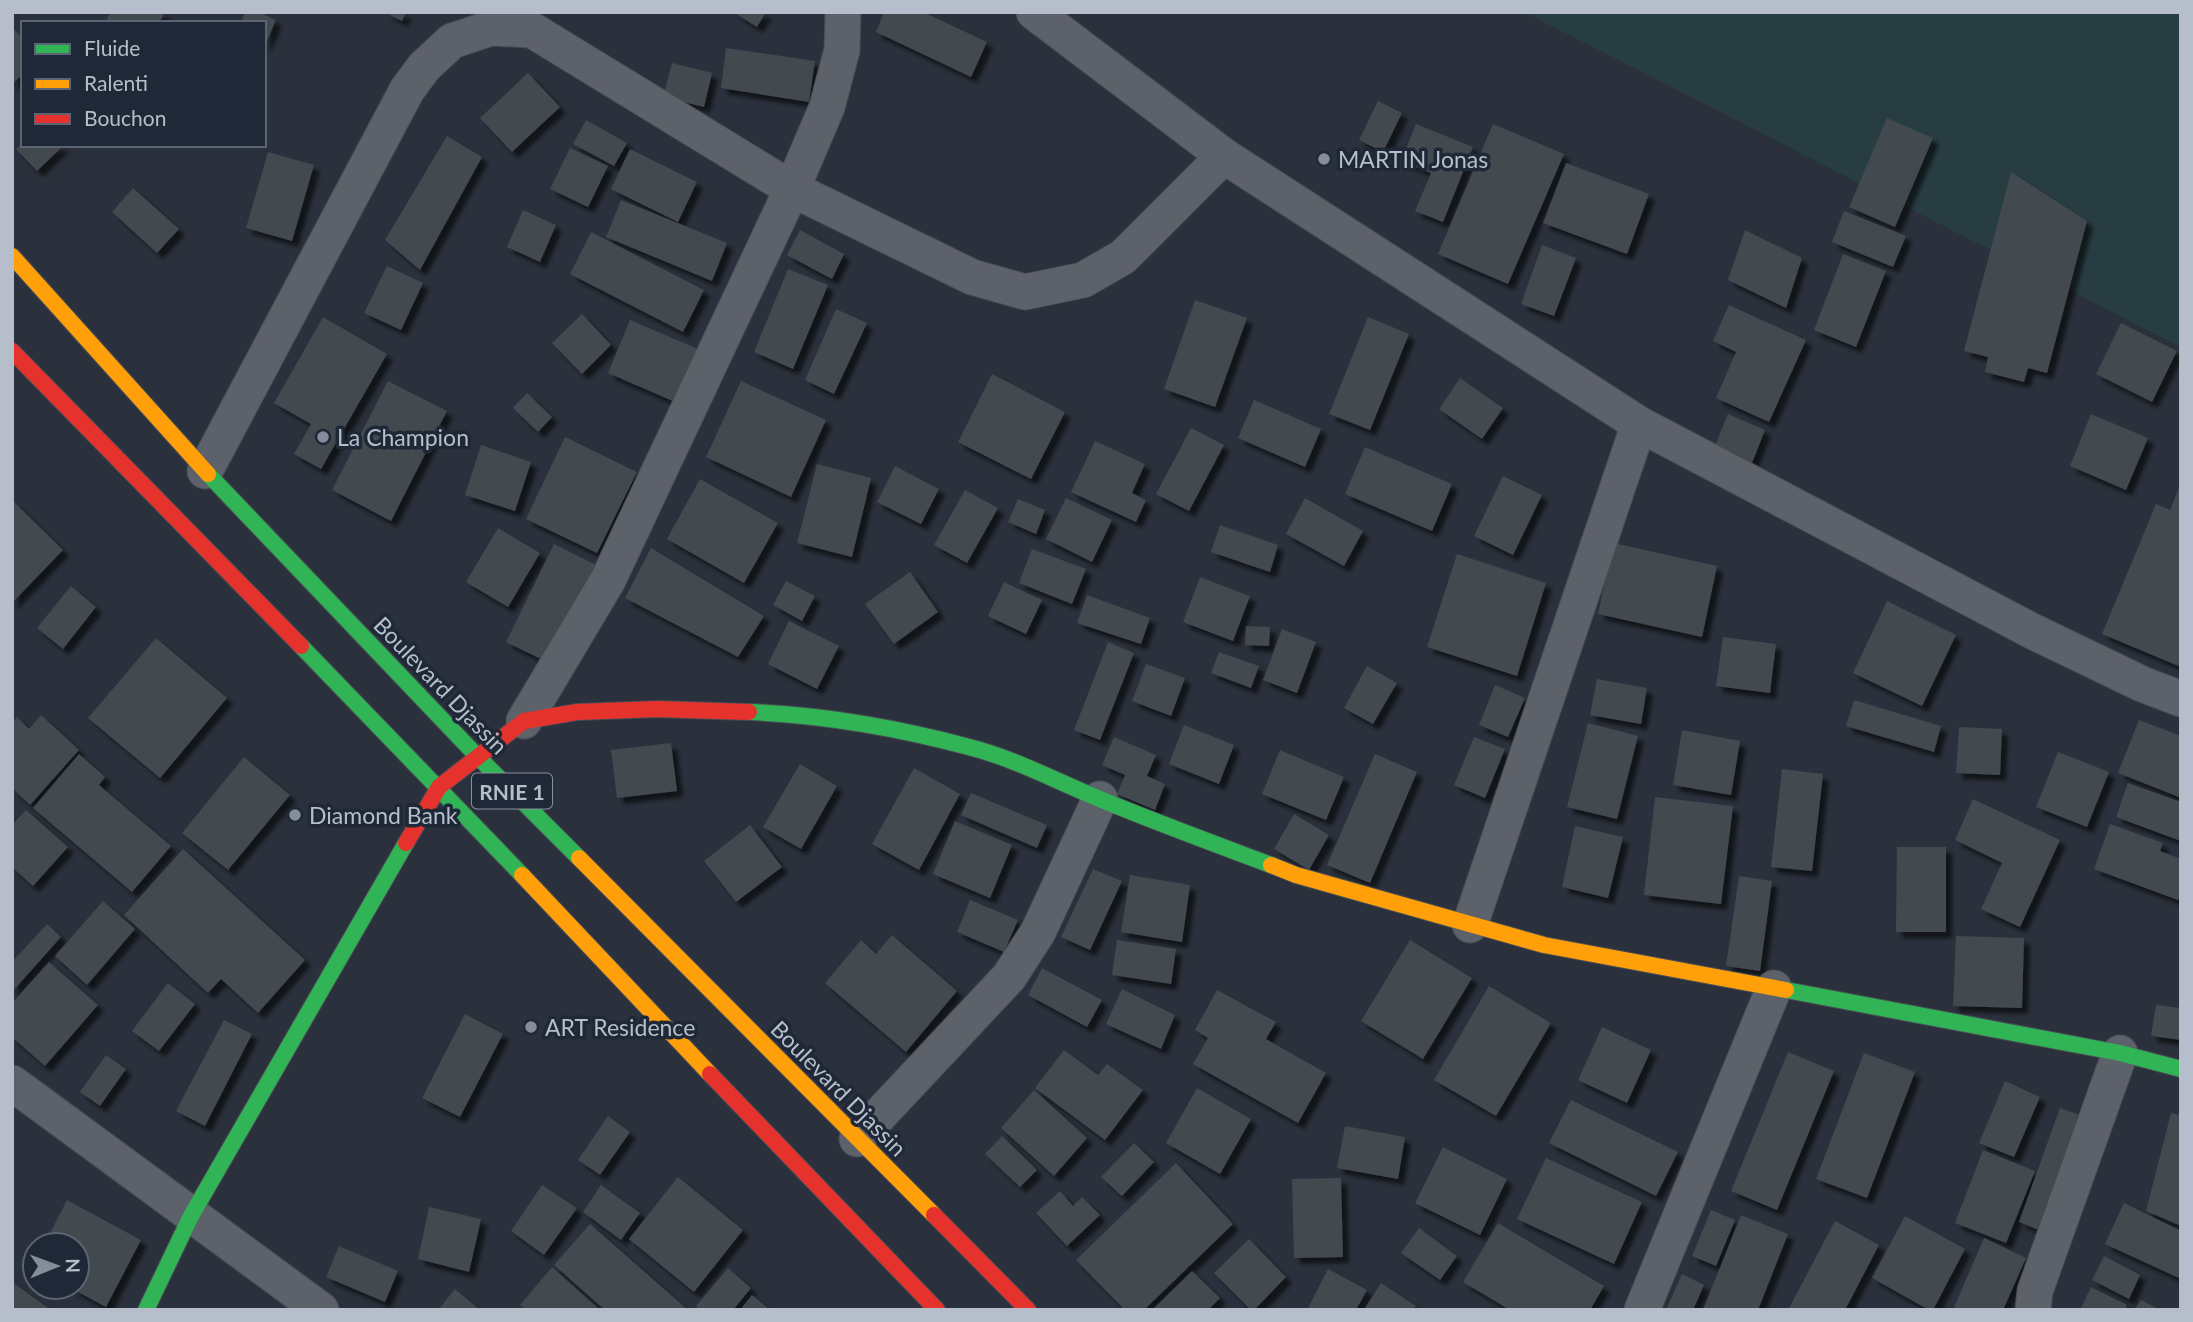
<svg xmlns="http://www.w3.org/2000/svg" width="2193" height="1322" viewBox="0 0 2193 1322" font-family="Lato,sans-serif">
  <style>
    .green { fill: #283d42 }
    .building { fill: #424850; filter: url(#shadow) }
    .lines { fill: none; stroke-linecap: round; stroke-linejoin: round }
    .street-casing { stroke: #484c54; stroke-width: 37 }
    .fast-casing { stroke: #484c54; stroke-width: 18 }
    .slow-casing { stroke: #484c54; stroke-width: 18 }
    .jam-casing { stroke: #484c54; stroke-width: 18 }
    .street { stroke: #5d6169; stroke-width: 35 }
    .fast { stroke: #30b455; stroke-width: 16 }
    .slow { stroke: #ff9f0a; stroke-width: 16 }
    .jam { stroke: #e5322d; stroke-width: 16 }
    .poi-dot { fill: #858d9a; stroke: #1e2837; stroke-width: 2.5 }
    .labels { text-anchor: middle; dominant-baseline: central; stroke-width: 7; stroke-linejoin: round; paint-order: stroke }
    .shield { fill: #1e2837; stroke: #88919f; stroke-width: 2 }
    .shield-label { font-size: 21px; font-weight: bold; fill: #b6becc }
    .poi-label { font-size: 23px; fill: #b6becc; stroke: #1e2837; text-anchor: start }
    .street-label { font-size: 23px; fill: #b6becc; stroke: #1e2837 }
  </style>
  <defs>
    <filter id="shadow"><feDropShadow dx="6" dy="6" stdDeviation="2" flood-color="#0009"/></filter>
  </defs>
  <rect width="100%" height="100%" fill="#2b313c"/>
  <path class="green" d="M1524,12H2181V347Z"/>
  <path class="building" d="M110,12H165L159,23H105Z
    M245,12H258L276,20L264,48V23H241Z
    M384,12H406L402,21Z
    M733,12H766L757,27Z
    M884,12H923L987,42L971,77L876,32Z
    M12,27L23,39V74L12,84Z
    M726,48L815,61L809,102L721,88Z
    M672,63L712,73L704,107L663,97Z
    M528,73L560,107L512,152L480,118Z
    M1378,101L1402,113L1383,152L1359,140Z
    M1887,118L1933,138L1895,227L1849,207Z
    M586,120L627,143L614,166L573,144Z
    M1416,124L1473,147L1443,222L1415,211L1431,173L1401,161Z
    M1493,124L1564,154L1508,284L1438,254Z
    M447,136L482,157L420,270L385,240Z
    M23,142V145H64L37,171L16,149Z
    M570,148L608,166L588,207L550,189Z
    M630,149L697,182L678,222L611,189Z
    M268,152L314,165L292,241L246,228Z
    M1566,163L1649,194L1627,254L1543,223Z
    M2011,172L2087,221L2047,373L2028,368L2024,382L1985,372L1988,357L1964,351Z
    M133,188L179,229L157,253L112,212Z
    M621,200L727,243L712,281L606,237Z
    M523,210L556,225L540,262L507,247Z
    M1844,211L1906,236L1893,267L1832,242Z
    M800,230L844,254L832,279L787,255Z
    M1745,230L1802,258L1786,308L1728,280Z
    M591,232L704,290L683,332L570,274Z
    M1542,245L1576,258L1554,316L1521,304Z
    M1843,254L1886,271L1856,347L1814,330Z
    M387,266L423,283L401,330L364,313Z
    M788,269L828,285L793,369L754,352Z
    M1195,300L1247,318L1215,407L1164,389Z
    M1729,305L1806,340L1769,422L1716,398L1736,352L1713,341Z
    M836,309L867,323L834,394L805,380Z
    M582,314L611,345L582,374L552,343Z
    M323,317L387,354L321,469L294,454L311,424L274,403Z
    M1368,317L1409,334L1370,430L1329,414Z
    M630,320L698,349L675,402L608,373Z
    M2121,323L2177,351L2152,402L2096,374Z
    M992,374L1065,412L1031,479L958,442Z
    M1460,378L1503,408L1482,439L1439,409Z
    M388,381L447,411L391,521L332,490Z
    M741,381L826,420L791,497L706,457Z
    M527,393L552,417L538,432L513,408Z
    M1254,400L1321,429L1305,467L1238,438Z
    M1728,414L1765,430L1752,463L1714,448Z
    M2091,414L2148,438L2126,490L2070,466Z
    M1191,428L1224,445L1189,511L1156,494Z
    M565,437L637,472L597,553L526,519Z
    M1095,441L1145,464L1132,493L1146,500L1136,522L1071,492Z
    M481,445L531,462L515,511L465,495Z
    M1365,447L1452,484L1432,531L1345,494Z
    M817,464L871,478L852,557L797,543Z
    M895,466L939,489L921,524L877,502Z
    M1503,476L1542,495L1513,555L1474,536Z
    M700,479L778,523L744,583L667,539Z
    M2181,483V667L2102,634L2156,504L2170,510Z
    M965,490L998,508L967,563L934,545Z
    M1066,498L1112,520L1092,562L1046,539Z
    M1305,498L1363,531L1344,566L1286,534Z
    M1018,499L1045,510L1036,534L1008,522Z
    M12,500L63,550L12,603Z
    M1220,525L1278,545L1270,572L1211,552Z
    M498,528L540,553L508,607L466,582Z
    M1613,543L1717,566L1702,637L1598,614Z
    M554,544L596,565L547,662L506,642Z
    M651,548L764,616L738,657L625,598Z
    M1032,549L1086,569L1072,604L1019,583Z
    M1457,554L1546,583L1517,676L1427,647Z
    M910,572L938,612L894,644L865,604Z
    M1200,577L1250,596L1233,641L1183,622Z
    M786,581L815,596L802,621L773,605Z
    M1004,582L1042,600L1026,634L988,616Z
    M71,586L96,607L63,649L37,628Z
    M1087,595L1150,618L1141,644L1077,623Z
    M1887,601L1956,635L1922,706L1853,673Z
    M789,621L839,646L817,689L768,664Z
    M1246,626L1270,627L1269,646L1245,645Z
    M1282,629L1316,642L1297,693L1263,680Z
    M1723,637L1776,644L1770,693L1716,686Z
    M156,638L227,698L160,778L88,718Z
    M1108,642L1134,653L1100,740L1074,730Z
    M1219,652L1259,666L1251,688L1211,673Z
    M1146,664L1185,678L1171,716L1132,701Z
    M1367,666L1397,683L1373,724L1344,708Z
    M1597,679L1647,688L1641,724L1590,715Z
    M1495,685L1525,698L1508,737L1479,725Z
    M1854,700L1941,726L1934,752L1846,726Z
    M41,715L79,750L30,805L12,788V723L17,717L29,729Z
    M2139,720L2181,736L2179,797L2118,773Z
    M1588,723L1638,736L1617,819L1567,807Z
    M1184,725L1234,745L1219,784L1169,764Z
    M1959,727L2002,729L2000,775L1956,773Z
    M1682,730L1740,741L1731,795L1673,785Z
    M1114,737L1156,755L1147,776L1165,784L1155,810L1117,794L1125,775L1102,765Z
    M1474,737L1505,749L1485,798L1454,785Z
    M671,743L677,791L617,798L611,750Z
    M1280,750L1344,777L1326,820L1262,794Z
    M2058,752L2109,772L2087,827L2036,807Z
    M79,754L105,777L99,785L171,846L132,892L33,808Z
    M1375,754L1417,772L1370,883L1327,865Z
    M244,757L290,795L228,870L182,833Z
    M800,764L837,786L801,849L763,827Z
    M914,768L960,794L919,870L872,844Z
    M1782,769L1823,774L1812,871L1771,867Z
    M2128,783L2181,802V841L2116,817Z
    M971,793L1047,825L1037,848L961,815Z
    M1655,797L1733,806L1721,904L1644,895Z
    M1973,799L2060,840L2020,927L1981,909L2002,863L1955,840Z
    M26,810L68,847L33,886L12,867V825Z
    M1294,814L1329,835L1309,870L1274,849Z
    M955,821L1012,845L990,898L933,874Z
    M2110,824L2163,843L2160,851L2181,859V894L2178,900L2094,869Z
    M750,825L782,867L736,902L704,861Z
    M1575,826L1623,837L1608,898L1562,887Z
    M1897,847H1946V932H1896Z
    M183,849L305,960L258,1013L221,979L208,993L124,915Z
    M1093,869L1122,881L1090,950L1061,937Z
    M1130,875L1190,885L1182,942L1121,932Z
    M1739,876L1772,881L1760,971L1726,966Z
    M970,900L1018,920L1004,952L957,932Z
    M103,901L135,929L87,985L55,956Z
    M47,924L61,937L12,992V962Z
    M892,935L957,991L906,1052L825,983L861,940L876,954Z
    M1956,936L2024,938L2022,1008L1953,1006Z
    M1117,940L1176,949L1171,984L1112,975Z
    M1410,940L1472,978L1423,1059L1361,1021Z
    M49,962L98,1005L45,1066L12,1037V1003Z
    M1042,968L1102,1000L1087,1027L1028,995Z
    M168,983L195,1004L159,1051L132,1031Z
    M1489,986L1551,1023L1496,1116L1434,1080Z
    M1122,989L1175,1015L1161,1049L1106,1024Z
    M1217,990L1276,1022L1266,1039L1326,1073L1298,1123L1193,1064L1208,1038L1195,1030Z
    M2156,1005L2181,1008V1040L2151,1036Z
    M465,1014L503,1034L460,1117L422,1098Z
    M224,1020L252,1034L205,1126L176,1111Z
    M1602,1027L1651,1050L1627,1103L1578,1080Z
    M1064,1050L1098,1075L1107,1064L1143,1090L1105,1140L1035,1088Z
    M1788,1052L1834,1071L1777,1210L1731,1191Z
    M1864,1053L1915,1072L1867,1198L1816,1179Z
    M106,1055L126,1069L100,1106L80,1092Z
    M2005,1081L2040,1097L2014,1157L1979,1143Z
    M1197,1088L1251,1119L1220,1174L1166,1143Z
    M1034,1090L1087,1138L1054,1176L1001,1128Z
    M1571,1100L1678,1152L1656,1196L1549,1143Z
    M2060,1108L2088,1118L2046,1233L2019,1222Z
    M2171,1113L2181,1115V1226L2146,1211Z
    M608,1116L630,1132L600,1175L578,1160Z
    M1345,1126L1405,1137L1398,1179L1337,1168Z
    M1002,1136L1037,1170L1020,1187L985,1154Z
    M1134,1143L1154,1162L1122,1196L1101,1177Z
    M1443,1147L1507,1179L1480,1235L1415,1203Z
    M1983,1150L2035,1171L2006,1243L1955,1223Z
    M1546,1158L1642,1202L1614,1264L1517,1219Z
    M1176,1163L1233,1224L1144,1310H1125L1076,1260Z
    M678,1177L743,1230L694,1292L629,1239Z
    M1341,1178L1343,1257L1294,1258L1292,1179Z
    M542,1185L577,1208L544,1255L511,1231Z
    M601,1185L640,1213L621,1240L583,1212Z
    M1060,1191L1073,1206L1082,1197L1100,1215L1067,1246L1036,1213Z
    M67,1200L141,1240L106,1307L69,1287H77V1245H44Z
    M2124,1203L2181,1231V1279L2105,1244Z
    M429,1207L481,1219L469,1272L418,1259Z
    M1711,1210L1735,1220L1716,1266L1692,1256Z
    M1741,1215L1788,1234L1758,1310H1703Z
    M1905,1216L1965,1249L1933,1310H1929L1872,1278Z
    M1835,1221L1879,1245L1845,1310H1788Z
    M1498,1223L1604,1286L1590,1310H1510L1463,1282Z
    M590,1224L688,1310H605L554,1265Z
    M1419,1228L1457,1256L1440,1280L1401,1253Z
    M1984,1238L2026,1258L2003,1310H1953Z
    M1249,1239L1286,1277L1254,1310H1251L1214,1273Z
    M339,1246L398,1271L385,1302L326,1277Z
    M2104,1256L2140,1275L2129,1299L2092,1280Z
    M552,1267L600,1310H526L520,1305Z
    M728,1268L751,1288L733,1310H700L696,1306Z
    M1328,1269L1367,1290L1356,1310H1307Z
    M1192,1271L1220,1298L1208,1310H1152Z
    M1682,1274L1704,1285L1693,1310H1666Z
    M12,1282L51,1310H12Z
    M1381,1283L1416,1306L1413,1310H1364Z
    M2091,1287L2127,1305L2125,1310H2080Z
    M455,1289L480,1310H438Z
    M752,1295L770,1310H740Z
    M2141,1300L2161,1310H2134Z"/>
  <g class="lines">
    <defs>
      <path id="street" d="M1034,12L1224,156L1639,424L2032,631L2142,684L2181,699
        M205,471L407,90L424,67L452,41L491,28L532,30L792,189L972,277L1025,292L1083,280L1123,257L1224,156
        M524,721L608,580L792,189L827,107L842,50L843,12
        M1470,925L1639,424
        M12,1083L321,1310
        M857,1139L1009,977L1038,932L1100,799
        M1642,1310L1774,988
        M2033,1310L2035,1291L2120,1053"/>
      <path id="fast" d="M208,474L477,756L579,858
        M301,646L522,875
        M749,712C822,715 898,728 969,747C1016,759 1058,782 1102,800C1158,823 1215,844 1271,865
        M1786,990L2120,1053L2181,1069
        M146,1310L191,1216L406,843"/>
      <path id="slow" d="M12,256L208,474
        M579,858L934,1215
        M1271,865L1296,875L1544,945L1786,990
        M522,875L710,1074"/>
      <path id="jam" d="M12,351L301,646
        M406,843L439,787L524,721L577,712L657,709L749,712
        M710,1074L937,1310
        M934,1215L1028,1310"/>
    </defs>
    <use href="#street" class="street-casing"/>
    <use href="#fast" class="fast-casing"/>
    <use href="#slow" class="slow-casing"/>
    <use href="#jam" class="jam-casing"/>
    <use href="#street" class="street"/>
    <use href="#fast" class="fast"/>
    <use href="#slow" class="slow"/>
    <use href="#jam" class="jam"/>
  </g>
  <g class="poi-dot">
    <circle cx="1324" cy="159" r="7"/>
    <circle cx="323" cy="437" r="7"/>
    <circle cx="295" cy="815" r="7"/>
    <circle cx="531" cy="1027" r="7"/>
  </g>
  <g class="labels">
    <rect class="shield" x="472" y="773.5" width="80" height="35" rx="5"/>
    <g class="shield-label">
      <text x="512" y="791">RNIE 1</text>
    </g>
    <g class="poi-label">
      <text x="1338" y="159">MARTIN Jonas</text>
      <text x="337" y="437">La Champion</text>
      <text x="309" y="815">Diamond Bank</text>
      <text x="545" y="1027">ART Residence</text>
    </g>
    <g class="street-label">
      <text transform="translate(441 685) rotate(46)">Boulevard Djassin</text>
      <text transform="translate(839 1088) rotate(45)">Boulevard Djassin</text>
    </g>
  </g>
  <rect width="2193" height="1322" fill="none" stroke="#b6becc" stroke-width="28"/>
  <rect x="21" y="21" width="245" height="126" fill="#1e2837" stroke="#5b6473" stroke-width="2"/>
  <rect x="35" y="44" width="35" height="10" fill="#30b455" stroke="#5b6473" stroke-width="2"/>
  <text x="84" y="56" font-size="21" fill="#b6becc">Fluide</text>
  <rect x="35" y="79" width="35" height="10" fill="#ff9f0a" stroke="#5b6473" stroke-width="2"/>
  <text x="84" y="91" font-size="21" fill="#b6becc">Ralenti</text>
  <rect x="35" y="114" width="35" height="10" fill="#e5322d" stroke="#5b6473" stroke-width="2"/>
  <text x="84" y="126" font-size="21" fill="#b6becc">Bouchon</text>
  <g transform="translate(56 1266) rotate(89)"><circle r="33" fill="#1e2837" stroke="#5b6473" stroke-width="2"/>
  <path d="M0-5L12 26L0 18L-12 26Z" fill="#858d9a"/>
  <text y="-10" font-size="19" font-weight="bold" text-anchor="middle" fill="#b6becc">N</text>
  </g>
</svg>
